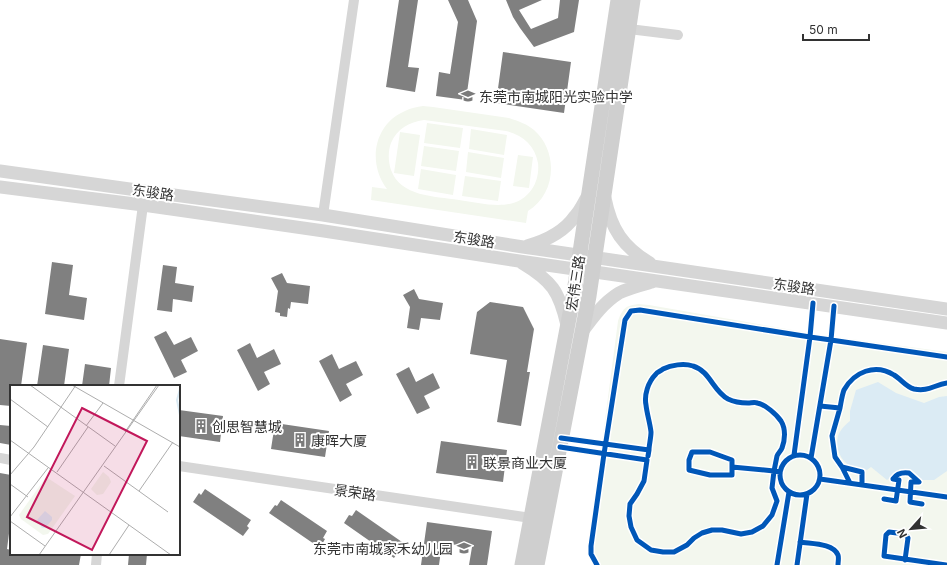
<svg xmlns="http://www.w3.org/2000/svg" width="947" height="565" viewBox="0 0 947 565" font-family="Inter,'Noto Sans SC',sans-serif">
  <style>
    .green { fill: #f3f7ee; fill-rule: evenodd }
    .water { fill: #dbebf4 }
    .building { fill: #808080 }
    .lines { fill: none; stroke-linecap: round; stroke-linejoin: round }
    .minor { stroke: #d6d6d6; stroke-width: 10 }
    .tertiary { stroke: #d6d6d6; stroke-width: 13 }
    .secondary { stroke: #cfcfcf; stroke-width: 15 }
    .cycleway-casing { stroke: #fff; stroke-width: 8 }
    .cycleway { stroke: #0057b8; stroke-width: 5 }
    .labels { text-anchor: middle; dominant-baseline: central; stroke-width: 4; stroke-linejoin: round; paint-order: stroke }
    .poi-label { font-size: 14px; fill: #323232; stroke: #fff; text-anchor: start }
    .street-label { font-size: 14px; fill: #323232; stroke: #fff }
    .inset-river { fill: none; stroke: #dbebf4; stroke-width: 2 }
    .inset-road { fill: none; stroke: #adadad; stroke-width: 1 }
    .view { fill: #c2185b; fill-opacity: 0.15; stroke: #c2185b; stroke-width: 2 }
    .inset-edge { fill: none; stroke: #323232; stroke-width: 2 }
  </style>
  <rect width="100%" height="100%" fill="#fff"/>
  <path class="green" d="M423,106L433,107L509,118C518,121 527,124 534,130C559,152 556,194 528,211L526,223L371,200L372,187L387,189C367,163 374,124 405,111C411,108 417,107 423,106ZM424,120L506,131C523,135 535,146 538,163C539,172 537,182 532,189C515,214 483,203 459,200C434,196 401,197 391,170C388,161 388,151 391,143C397,129 409,122 424,120Z
    M427,123L463,128L460,148L424,143Z
    M471,129L507,135L504,155L469,149Z
    M400,132L420,135L414,176L394,173Z
    M424,146L459,151L456,171L421,166Z
    M468,152L504,158L501,178L466,172Z
    M518,155L533,157L529,188L513,186Z
    M421,169L456,175L453,195L418,189Z
    M465,176L501,181L498,201L462,196Z
    M638,304L649,305L821,335L947,352V565H595C590,557 589,551 589,542L618,321C623,308 625,306 638,304Z"/>
  <path class="water" d="M878,382L896,393L924,403L939,397L947,396V471L934,480H922L913,471L900,469L887,480L871,467L867,470C862,469 855,468 851,466C840,461 835,447 838,436C840,430 845,425 850,421V411L856,390Z"/>
  <path class="building" d="M399,0H418L408,67L419,68L415,92L386,87Z
    M448,0H468L477,21L466,100L436,96L439,72L450,74L458,22Z
    M506,0H542L519,10L531,29L558,18L560,0H579L574,32L534,47L520,28L513,17Z
    M503,52L571,62L564,113L496,103Z
    M52,262L73,265L69,295L87,298L84,320L45,314Z
    M163,265L177,267L175,283L194,286L192,302L173,299L172,312L157,310Z
    M282,273L287,283L310,286L308,304L291,302L290,309L288,308L287,317L280,316V313L275,312L278,291L271,278Z
    M414,289L419,299L443,303L440,320L421,318L419,330L407,328L410,307L403,295Z
    M490,302L523,307L534,329L527,372H530L521,426L497,422L507,360L470,354L477,312Z
    M166,331L174,345L191,337L198,351L181,360L187,372L174,378L154,337Z
    M0,339L27,343L21,386H11V406L0,405Z
    M250,343L257,358L274,349L281,364L264,372L270,384L258,391L237,350Z
    M43,345L69,349L64,386H37Z
    M332,354L339,369L356,361L363,375L346,384L352,395L340,402L319,361Z
    M85,364L111,368L109,386H82Z
    M409,367L416,382L433,373L440,388L424,396L430,408L417,414L396,374Z
    M179,410L223,416L220,442L179,436Z
    M275,423L329,431L325,457L271,449Z
    M0,425L11,426V445L0,443Z
    M441,441L507,450L503,482L436,473Z
    M0,473L11,475V518L7,549L11,550V554H39L49,555V554H81L79,565H0Z
    M205,489L251,520L247,526L249,528L243,536L193,502L199,493L201,495Z
    M281,500L327,531L323,538L325,539L320,548L269,513L275,505L277,506Z
    M356,510L402,542L398,548L400,549L394,558L344,523L349,515L352,516Z
    M427,522L492,531L487,565H469L472,547L442,543L439,565H421Z
    M129,554H147L146,565H128Z"/>
  <g class="lines">
    <path class="minor" d="M629,29L678,35
      M323,215L354,0
      M119,386L143,205
      M0,458L11,460
      M179,466L531,518
      M96,565L97,554"/>
    <path class="tertiary" d="M0,171L144,191L323,215L523,247L947,309
      M0,187L143,205L324,231L519,261L947,323
      M605,198C611,229 623,247 650,263
      M527,246C545,241 564,232 575,216C580,211 583,204 587,197
      M522,263C552,281 559,291 567,325
      M582,332C593,317 603,303 619,293C629,288 641,285 652,282"/>
    <path class="secondary" d="M522,565L574,292L618,0
      M537,565L589,296L633,0"/>
    <defs>
      <path id="cycleway" d="M834,306L831,340L947,357
        M820,406L840,408L832,436L835,457L842,467
        M840,408C841,403 842,395 844,390C854,372 875,363 894,375C901,379 906,387 914,389C928,392 934,385 947,383
        M561,438L649,450L648,456
        M560,447L647,460L644,481L637,494L630,504L629,516L631,527L637,540L651,550L663,552H674L687,545L694,538L702,533L712,530H722L741,534L752,532L763,526L772,515L777,501L772,488L774,471L780,472
        M649,450C649,445 651,438 651,432C650,423 647,414 646,405C644,395 648,382 656,374C657,372 661,371 663,369C671,365 684,363 693,366C710,371 713,391 728,399C734,402 741,403 748,403C751,403 755,402 757,403C765,404 777,415 781,421C786,429 785,440 782,448C781,451 778,453 777,456C776,461 775,466 774,471L732,467V460L710,452H692L689,460V470L710,475H732V467
        M780 475a20 20 0 1 1 40 0a20 20 0 1 1-40 0Z
        M794,455L810,337L831,340L811,458
        M820,479L947,497
        M850,483L842,467L862,472V485
        M884,499L896,501L899,480L893,479C897,473 902,472 909,473L919,482H911L910,502L922,504
        M800,542C811,544 833,543 838,555C839,558 838,562 838,565
        M905,560L908,538L905,534L889,532L886,535L884,556L946,565
        M597,565L591,554V546L604,454L625,320L631,311L640,310L810,337L813,303
        M777,565L789,492
        M797,565L807,494"/>
    </defs>
    <use href="#cycleway" class="cycleway-casing"/>
    <use href="#cycleway" class="cycleway"/>
  </g>
  <defs>
    <symbol id="school-bare" viewBox="-9 -9 18 18"><path d="M0-5L7-2L0 1L-7-2ZM-4 1L0 2.5L4 1V4Q0 6-4 4Z" fill="#7a7a7a" stroke="#fff" stroke-width="2.5" paint-order="stroke"/></symbol>
    <symbol id="building-bare" viewBox="-9 -9 18 18"><path d="M-4-6H4V6H1V3H-1V6H-4ZM-2.5-4.3h1.7v1.8h-1.7ZM.8-4.3h1.7v1.8H.8ZM-2.5-1h1.7V.8h-1.7ZM.8-1h1.7V.8H.8Z" fill="#7a7a7a" stroke="#fff" stroke-width="2.5" paint-order="stroke"/></symbol>
  </defs>
  <g fill-rule="evenodd">
    <use href="#school-bare" x="458" y="86" width="20" height="20"/>
    <use href="#building-bare" x="191" y="416" width="20" height="20"/>
    <use href="#building-bare" x="290" y="430" width="20" height="20"/>
    <use href="#building-bare" x="462" y="452" width="20" height="20"/>
    <use href="#school-bare" x="454" y="538" width="20" height="20"/>
  </g>
  <g class="labels">
    <g class="poi-label">
      <text x="479" y="96">东莞市南城阳光实验中学</text>
      <text x="212" y="426">创思智慧城</text>
      <text x="311" y="440">康晖大厦</text>
      <text x="483" y="462">联景商业大厦</text>
      <text x="453" y="548" text-anchor="end">东莞市南城家禾幼儿园</text>
    </g>
    <g class="street-label">
      <text transform="translate(153 192) rotate(8)">东骏路</text>
      <text transform="translate(474 239) rotate(9)">东骏路</text>
      <text transform="translate(575 283) rotate(-81)">宏伟三路</text>
      <text transform="translate(794 286) rotate(8)">东骏路</text>
      <text transform="translate(355 492) rotate(8)">景荣路</text>
    </g>
  </g>
  <g transform="translate(10 385)">
    <rect width="170" height="170" fill="#fff"/>
    <path d="M93,87L99,92L101,97L93,109L87,110L81,104ZM36,92L65,111L38,149L33,150L11,134L9,130Z" fill="#f3f7ee"/>
    <path d="M35,126L42,132V135L35,143H32L27,135Z" fill="#dbebf4"/>
    <path class="inset-river" d="M170,4L167,15L170,30"/>
    <path class="inset-road" d="M20,0L105,61M62,0L170,62M0,14L38,42M76,41L93,18M115,47L147,0M0,55L161,170M94,81L158,127M47,87L78,42M0,90L24,62L66,0M0,99L18,112M129,106L163,57M0,132L38,83M0,136L35,161M29,170L149,0M99,170L119,140"/>
    <path class="view" d="M72,23L137,56L82,165L17,132Z"/>
    <rect width="170" height="170" class="inset-edge"/>
  </g>
  <g transform="translate(911 529) rotate(243)" stroke="#ffffff" stroke-width="3" paint-order="stroke">
  <path d="M0-3L7 15L0 10L-7 15Z" fill="#323232"/>
  <text y="-6" font-size="11" font-weight="bold" text-anchor="middle" fill="#323232">N</text>
  </g>
  <path d="M803 34v6h66v-6" fill="none" stroke="#323232" stroke-width="2"/>
  <text x="809" y="34" font-size="12" fill="#323232" stroke="#ffffff" stroke-width="3" paint-order="stroke">50 m</text>
</svg>
